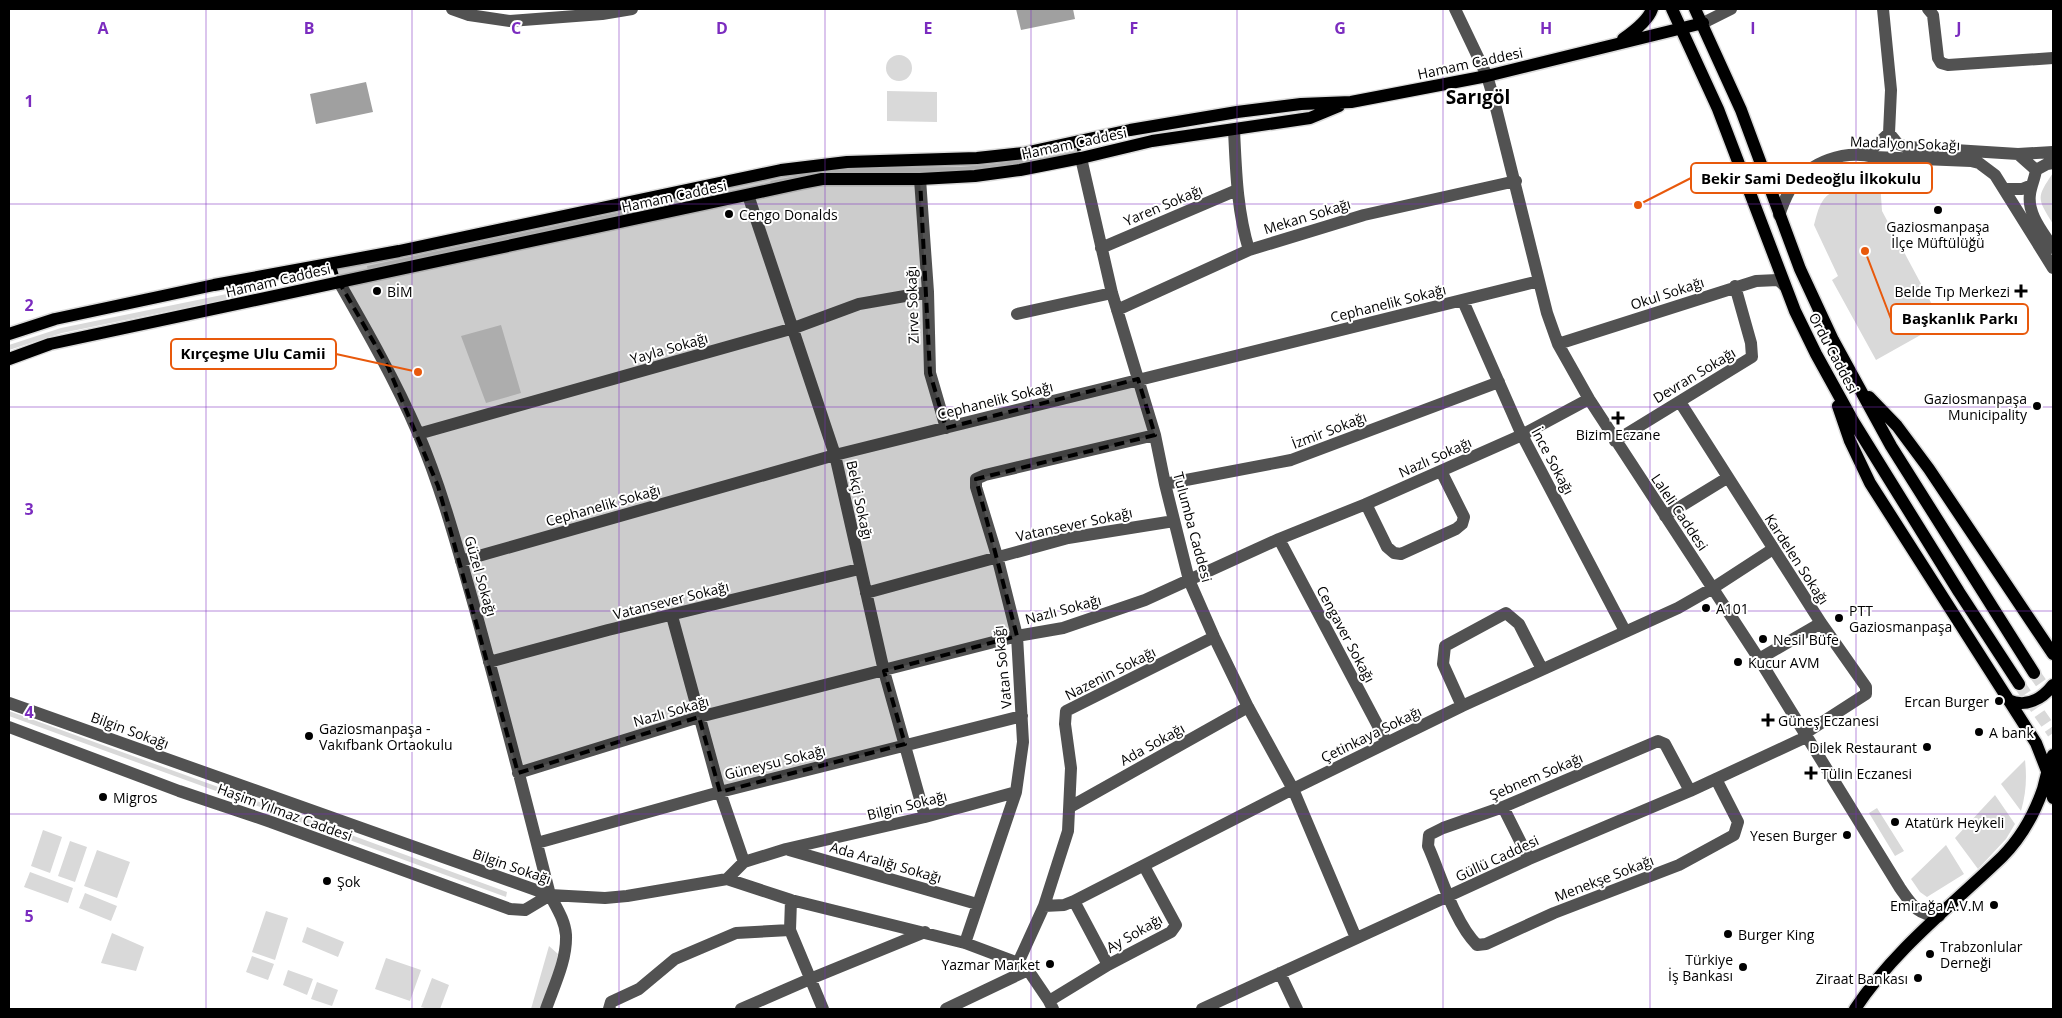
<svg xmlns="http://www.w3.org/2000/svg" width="2062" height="1018" viewBox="0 0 2062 1018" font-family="'Open Sans',sans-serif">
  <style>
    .green { fill: #d9d9d9 }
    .water { fill: #a0a0a0 }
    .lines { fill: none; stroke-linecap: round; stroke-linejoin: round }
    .major-tunnel { stroke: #d9d9d9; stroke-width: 12; stroke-dasharray: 12 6; stroke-linecap: butt }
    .major-casing { stroke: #dbdbdb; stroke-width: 15 }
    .minor { stroke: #525252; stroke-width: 12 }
    .major { stroke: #000; stroke-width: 12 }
    .marked { fill: #000; fill-opacity: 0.2; stroke: #000; stroke-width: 4; stroke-dasharray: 10 6; stroke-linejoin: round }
    .grid { fill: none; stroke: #7b2cbf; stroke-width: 1; stroke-opacity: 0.55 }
    .poi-dot { fill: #000; stroke: #fff; stroke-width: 2 }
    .labels { text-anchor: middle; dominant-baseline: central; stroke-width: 4; stroke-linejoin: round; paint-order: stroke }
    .street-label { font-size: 14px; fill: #000; stroke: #fff }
    .poi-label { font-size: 14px; fill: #000; stroke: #fff; text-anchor: start }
    .district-label { font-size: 19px; font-weight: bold; fill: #000; stroke: #fff }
    .grid-label { font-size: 16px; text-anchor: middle; font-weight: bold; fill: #7b2cbf; stroke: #fff; stroke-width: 4; stroke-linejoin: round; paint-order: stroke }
    .leader { fill: none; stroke: #e8590c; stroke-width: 2 }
    .callout-dot { fill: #e8590c; stroke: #fff; stroke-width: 2 }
    .callout { fill: #fff; stroke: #e8590c; stroke-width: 2 }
    .callout-label { font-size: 15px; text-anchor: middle; font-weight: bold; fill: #000 }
  </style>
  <rect width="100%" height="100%" fill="#fff"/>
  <path class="green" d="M886 68a13 13 0 1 1 26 0a13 13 0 1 1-26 0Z
    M887,91L937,92V122L887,121Z
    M1041,157L1042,161L996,169L934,172H854L822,175L772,184L770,181L812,173L850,168L961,167L996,164Z
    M2053,173V224C2037,198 2036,198 2053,173Z
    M1880,181L1882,211L1942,323L1876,360L1832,280L1838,276L1814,225C1816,218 1818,208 1822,202C1833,184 1860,184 1880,181Z
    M719,191L725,192L722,196L368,271L367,266Z
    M271,285L274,288L272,290L62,333L9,350V345L61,328Z
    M501,325L521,393L486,403L461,336Z
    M9,711L265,804L263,808L9,716Z
    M2025,760C2027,778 2026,794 2021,811L2001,784Z
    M1995,795L2015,824L2006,839L1978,869L1955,838Z
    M1877,808L1904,851L1895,856L1869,813Z
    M291,813L507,892L506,897L289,818Z
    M43,830L62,837L50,873L31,866Z
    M70,841L87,847L75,882L58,876Z
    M1946,845L1964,874L1927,897L1920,892L1911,879Z
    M97,850L130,862L117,898L84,886Z
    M30,872L73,888L68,903L24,887Z
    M85,893L117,906L111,921L79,908Z
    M266,911L288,918L275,960L252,952Z
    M307,927L344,942L338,957L302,942Z
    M112,933L144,947L136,971L101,963Z
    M549,946L558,954L546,1009H531Z
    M252,956L274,964L268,980L246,972Z
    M386,958L421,970L410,1001L375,989Z
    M288,970L313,979L307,995L283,985Z
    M432,978L449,985L440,1009H428L421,1007Z
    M317,982L338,990L332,1006L311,999Z"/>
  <path class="water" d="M1016,9H1073L1075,19L1021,30Z
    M366,82L373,112L316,124L310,94Z"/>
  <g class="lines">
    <path class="major-tunnel" d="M2034,673L2053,700
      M2019,684L2053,733"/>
    <defs>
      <path id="major" d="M1672,9L1718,109L1795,311L1816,354L1853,421L1892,484L1959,592L2019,684
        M1695,9L1741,110L1800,269L1833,340L1891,446L2034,673
        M1623,39C1633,32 1648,21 1652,9
        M9,334L55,319L214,285L399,251L781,170L847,162L977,158L1024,153L1130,130L1237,112L1301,104L1351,102L1487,76L1703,23
        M9,359L50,344L802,183L822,179H920L975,176L1020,170L1081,158L1152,141L1310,118L1339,106
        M1869,397L1897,426L1929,469L2053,654
        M1838,406L1850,441L1870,483L2036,743L2047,771L2053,798
        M2008,700C2026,708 2042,699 2053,685
        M1855,1009C1894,950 1951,906 2002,857C2021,838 2034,815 2043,789C2046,778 2048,766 2053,755"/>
    </defs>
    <use href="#major" class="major-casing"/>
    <path class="minor" d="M452,9L469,15L510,21L602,14L632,9
      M1455,9L1487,76L1493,96L1547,313L1558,344L1589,399L1759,659L1900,888C1912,905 1917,915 1939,916
      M1883,9L1891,90L1889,133
      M1928,9L1933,15L1938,58L1941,63L1948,65L2053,58
      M1703,23L1731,9
      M1234,130C1236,171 1237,211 1249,250
      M1889,133L1898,144L1907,147L2018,154L2053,152
      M1860,153L1872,149L1889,133
      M2018,154L2036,170C2035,178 2031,186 2030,194C2027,214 2043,232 2053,248
      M1081,158L1112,293L1155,435L1165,484L1189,580L1214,637L1248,707L1293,789L1356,938
      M2036,170L2047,164L2053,163
      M920,179L928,292L930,373L946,428
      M2004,189H2022L2032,185
      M748,195L835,455L884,671L925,817
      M1779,215C1783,205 1786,195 1792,187C1811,161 1844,150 1874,157L1971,161L1979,163L1995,175L2053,268
      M1101,248L1237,190
      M339,282C367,331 395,380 418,433C442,489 458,550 475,609C501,704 526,800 550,895C556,907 565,920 566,935C567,960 554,986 546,1009
      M1463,301L1522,435L1625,631
      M1117,310L1249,250L1364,215L1516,181
      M1017,314L1112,293
      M1558,344L1756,281L1778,280L1785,286
      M1680,402L1821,623L1866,687V694L1804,734
      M418,434L794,328L859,304L928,292
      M1615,441L1752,357L1751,343L1735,286
      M1165,484L1291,460L1499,382
      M1366,504L1387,547L1394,553L1401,554L1456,529L1462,524L1464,517L1441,471
      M1665,516L1727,478
      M1279,539L1387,743
      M461,561L835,455L1539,281
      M866,593L1068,538L1174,521
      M672,616L720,792L744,862
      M1759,659L1821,623
      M489,662L608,630L859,569
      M9,703L550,895L605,898L627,896L727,879L744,862L786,849L925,817L1016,792
      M1462,706L1443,664L1445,646L1506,613L1519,624L1542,669
      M9,727L179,791L271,822L510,909L525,910L550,895
      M518,773L699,717L1017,636L1063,628L1145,600L1279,539L1366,504L1522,435L1589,399
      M1690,791L1665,744L1658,741L1503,807L1443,828L1429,835L1428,846C1441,875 1454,922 1477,945L1486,944L1554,913L1679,865L1734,835L1738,822L1716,779
      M1070,807L1248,707
      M1503,807L1529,859
      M537,843L720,792L1022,716
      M789,850L977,904
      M727,879L791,900L965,943L1018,963L1028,970L1049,1001L1053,1009
      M791,900L790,930L823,1009
      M1074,901L1108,965
      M1044,906L1064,905L1074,901L1293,789L1462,706L1678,608L1713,588L1773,549
      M965,943L1016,792L1023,742L1017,636L997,556L976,487V479L985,475L1155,435
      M1018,963L1044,906L1068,831L1071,768L1065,724L1066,711L1214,637
      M1280,973L1297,1009
      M1049,1001L1108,965L1171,932L1176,925L1144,866
      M609,1009L611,1002L639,989L675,959L736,933L790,930
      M741,1009L810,979L925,932
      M946,1009L1028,970
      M1202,1009L1529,859L1690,791L1806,737"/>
    <use href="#major" class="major"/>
  </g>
  <path class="marked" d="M1077,141L1081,158L1020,170L920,179L930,373L946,428L1138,379L1155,435L976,479L1017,636L884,671L905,744L720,792L699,717L518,773L438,486L388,367L339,282L333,263L810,166L977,158Z"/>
  <path class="grid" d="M206,9V1009M412,9V1009M619,9V1009M825,9V1009M1031,9V1009M1237,9V1009M1443,9V1009M1650,9V1009M1856,9V1009M9,204H2053M9,407H2053M9,611H2053M9,814H2053"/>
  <g class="poi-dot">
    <circle cx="1938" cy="210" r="5"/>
    <circle cx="729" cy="214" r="5"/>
    <circle cx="377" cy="291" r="5"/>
    <path d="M2018.5 283.5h5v5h5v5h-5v5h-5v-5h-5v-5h5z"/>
    <circle cx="2037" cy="406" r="5"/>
    <path d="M1615.5 410.5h5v5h5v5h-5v5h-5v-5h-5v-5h5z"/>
    <circle cx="1706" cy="608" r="5"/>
    <circle cx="1839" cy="618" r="5"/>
    <circle cx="1763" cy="639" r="5"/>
    <circle cx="1738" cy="662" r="5"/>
    <circle cx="1999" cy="701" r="5"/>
    <path d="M1765.5 712.5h5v5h5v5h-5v5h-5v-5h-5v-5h5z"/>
    <circle cx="1979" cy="732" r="5"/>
    <circle cx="309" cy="736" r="5"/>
    <circle cx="1927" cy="747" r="5"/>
    <path d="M1808.5 765.5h5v5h5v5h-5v5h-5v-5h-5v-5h5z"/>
    <circle cx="103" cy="797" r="5"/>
    <circle cx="1895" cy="822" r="5"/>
    <circle cx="1847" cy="835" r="5"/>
    <circle cx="327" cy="881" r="5"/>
    <circle cx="1994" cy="905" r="5"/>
    <circle cx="1728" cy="934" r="5"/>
    <circle cx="1930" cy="954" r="5"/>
    <circle cx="1050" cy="964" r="5"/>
    <circle cx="1743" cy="967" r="5"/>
    <circle cx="1918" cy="978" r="5"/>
  </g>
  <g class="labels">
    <g class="street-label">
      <text transform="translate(1470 63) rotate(-12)">Hamam Caddesi</text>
      <text transform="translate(1074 143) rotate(-12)">Hamam Caddesi</text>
      <text transform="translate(1905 143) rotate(2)">Madalyon Sokağı</text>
      <text transform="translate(674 196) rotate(-12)">Hamam Caddesi</text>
      <text transform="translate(1163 205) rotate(-23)">Yaren Sokağı</text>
      <text transform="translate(1307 216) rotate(-17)">Mekan Sokağı</text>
      <text transform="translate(278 280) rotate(-13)">Hamam Caddesi</text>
      <text transform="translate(1667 293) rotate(-18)">Okul Sokağı</text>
      <text transform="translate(1388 303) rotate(-14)">Cephanelik Sokağı</text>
      <text transform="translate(912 305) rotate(-92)">Zirve Sokağı</text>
      <text transform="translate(669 348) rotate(-16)">Yayla Sokağı</text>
      <text transform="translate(1834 353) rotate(62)">Ordu Caddesi</text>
      <text transform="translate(1694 375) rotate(-31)">Devran Sokağı</text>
      <text transform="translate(995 400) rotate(-14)">Cephanelik Sokağı</text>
      <text transform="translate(1329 430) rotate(-21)">İzmir Sokağı</text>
      <text transform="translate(1435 457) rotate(-24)">Nazlı Sokağı</text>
      <text transform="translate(1553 461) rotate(62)">İnce Sokağı</text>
      <text transform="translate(860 500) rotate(78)">Bekçi Sokağı</text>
      <text transform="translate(603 505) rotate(-16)">Cephanelik Sokağı</text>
      <text transform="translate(1680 512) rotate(56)">Laleli Caddesi</text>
      <text transform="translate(1074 524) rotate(-12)">Vatansever Sokağı</text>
      <text transform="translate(1193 527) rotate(75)">Tulumba Caddesi</text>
      <text transform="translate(1797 559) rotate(57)">Kardelen Sokağı</text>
      <text transform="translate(481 576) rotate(74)">Güzel Sokağı</text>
      <text transform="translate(671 600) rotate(-14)">Vatansever Sokağı</text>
      <text transform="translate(1063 609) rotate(-15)">Nazlı Sokağı</text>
      <text transform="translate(1346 634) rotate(62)">Cengaver Sokağı</text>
      <text transform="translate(1002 667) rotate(-96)">Vatan Sokağı</text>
      <text transform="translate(1110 673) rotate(-27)">Nazenin Sokağı</text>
      <text transform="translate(671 711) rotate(-16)">Nazlı Sokağı</text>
      <text transform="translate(130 730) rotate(20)">Bilgin Sokağı</text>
      <text transform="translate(1371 734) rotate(-26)">Çetinkaya Sokağı</text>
      <text transform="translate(1152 744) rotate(-29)">Ada Sokağı</text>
      <text transform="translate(775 762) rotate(-14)">Güneysu Sokağı</text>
      <text transform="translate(1536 776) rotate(-23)">Şebnem Sokağı</text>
      <text transform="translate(907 805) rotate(-14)">Bilgin Sokağı</text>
      <text transform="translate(285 812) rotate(20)">Haşim Yılmaz Caddesi</text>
      <text transform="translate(1497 858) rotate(-25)">Güllü Caddesi</text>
      <text transform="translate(886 862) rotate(16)">Ada Aralığı Sokağı</text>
      <text transform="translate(512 866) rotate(19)">Bilgin Sokağı</text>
      <text transform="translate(1604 878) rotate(-21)">Menekşe Sokağı</text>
      <text transform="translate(1134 933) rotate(-30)">Ay Sokağı</text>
    </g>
    <g class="poi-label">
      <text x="739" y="214">Cengo Donalds</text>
      <text x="1938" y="226" text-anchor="middle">Gaziosmanpaşa<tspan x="1938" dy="16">İlçe Müftülüğü</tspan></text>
      <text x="387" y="291">BİM</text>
      <text x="2010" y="291" text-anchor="end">Belde Tıp Merkezi</text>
      <text x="2027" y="398" text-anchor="end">Gaziosmanpaşa<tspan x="2027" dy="16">Municipality</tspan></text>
      <text x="1618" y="434" text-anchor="middle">Bizim Eczane</text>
      <text x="1716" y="608">A101</text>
      <text x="1849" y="610">PTT<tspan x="1849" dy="16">Gaziosmanpaşa</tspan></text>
      <text x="1773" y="639">Nesil Büfe</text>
      <text x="1748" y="662">Kucur AVM</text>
      <text x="1989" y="701" text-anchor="end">Ercan Burger</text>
      <text x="1778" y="720">Güneş Eczanesi</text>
      <text x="319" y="728">Gaziosmanpaşa -<tspan x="319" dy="16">Vakıfbank Ortaokulu</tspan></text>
      <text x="1989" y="732">A bank</text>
      <text x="1917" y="747" text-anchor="end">Dilek Restaurant</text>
      <text x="1821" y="773">Tülin Eczanesi</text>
      <text x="113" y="797">Migros</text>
      <text x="1905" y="822">Atatürk Heykeli</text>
      <text x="1837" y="835" text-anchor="end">Yesen Burger</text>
      <text x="337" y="881">Şok</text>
      <text x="1984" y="905" text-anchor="end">Emirağa A.V.M</text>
      <text x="1738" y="934">Burger King</text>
      <text x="1940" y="946">Trabzonlular<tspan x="1940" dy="16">Derneği</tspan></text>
      <text x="1733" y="959" text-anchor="end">Türkiye<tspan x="1733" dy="16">İş Bankası</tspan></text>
      <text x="1040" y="964" text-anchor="end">Yazmar Market</text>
      <text x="1908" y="978" text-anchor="end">Ziraat Bankası</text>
    </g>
    <g class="district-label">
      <text x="1478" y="97">Sarıgöl</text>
    </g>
  </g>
  <g class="grid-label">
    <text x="103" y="34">A</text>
    <text x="309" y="34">B</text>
    <text x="516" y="34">C</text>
    <text x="722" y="34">D</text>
    <text x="928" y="34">E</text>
    <text x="1134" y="34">F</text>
    <text x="1340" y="34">G</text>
    <text x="1546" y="34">H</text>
    <text x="1753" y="34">I</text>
    <text x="1959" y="34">J</text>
    <text x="29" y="107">1</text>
    <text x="29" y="311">2</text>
    <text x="29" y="515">3</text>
    <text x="29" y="718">4</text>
    <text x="29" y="922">5</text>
  </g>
  <path class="leader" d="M1638 205L1691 178M1865 251L1891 319M418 372L336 354"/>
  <g class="callout-dot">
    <circle cx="1638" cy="205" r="5"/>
    <circle cx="1865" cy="251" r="5"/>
    <circle cx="418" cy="372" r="5"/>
  </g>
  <g class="callout">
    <rect x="1691" y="163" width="241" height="30" rx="5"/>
    <rect x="1891" y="304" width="137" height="30" rx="5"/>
    <rect x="171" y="339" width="165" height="30" rx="5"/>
  </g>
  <g class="callout-label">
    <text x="1811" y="184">Bekir Sami Dedeoğlu İlkokulu</text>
    <text x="1960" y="324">Başkanlık Parkı</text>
    <text x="253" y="359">Kırçeşme Ulu Camii</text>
  </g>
  <rect width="2062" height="1018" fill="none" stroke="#000000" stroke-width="20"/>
</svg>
